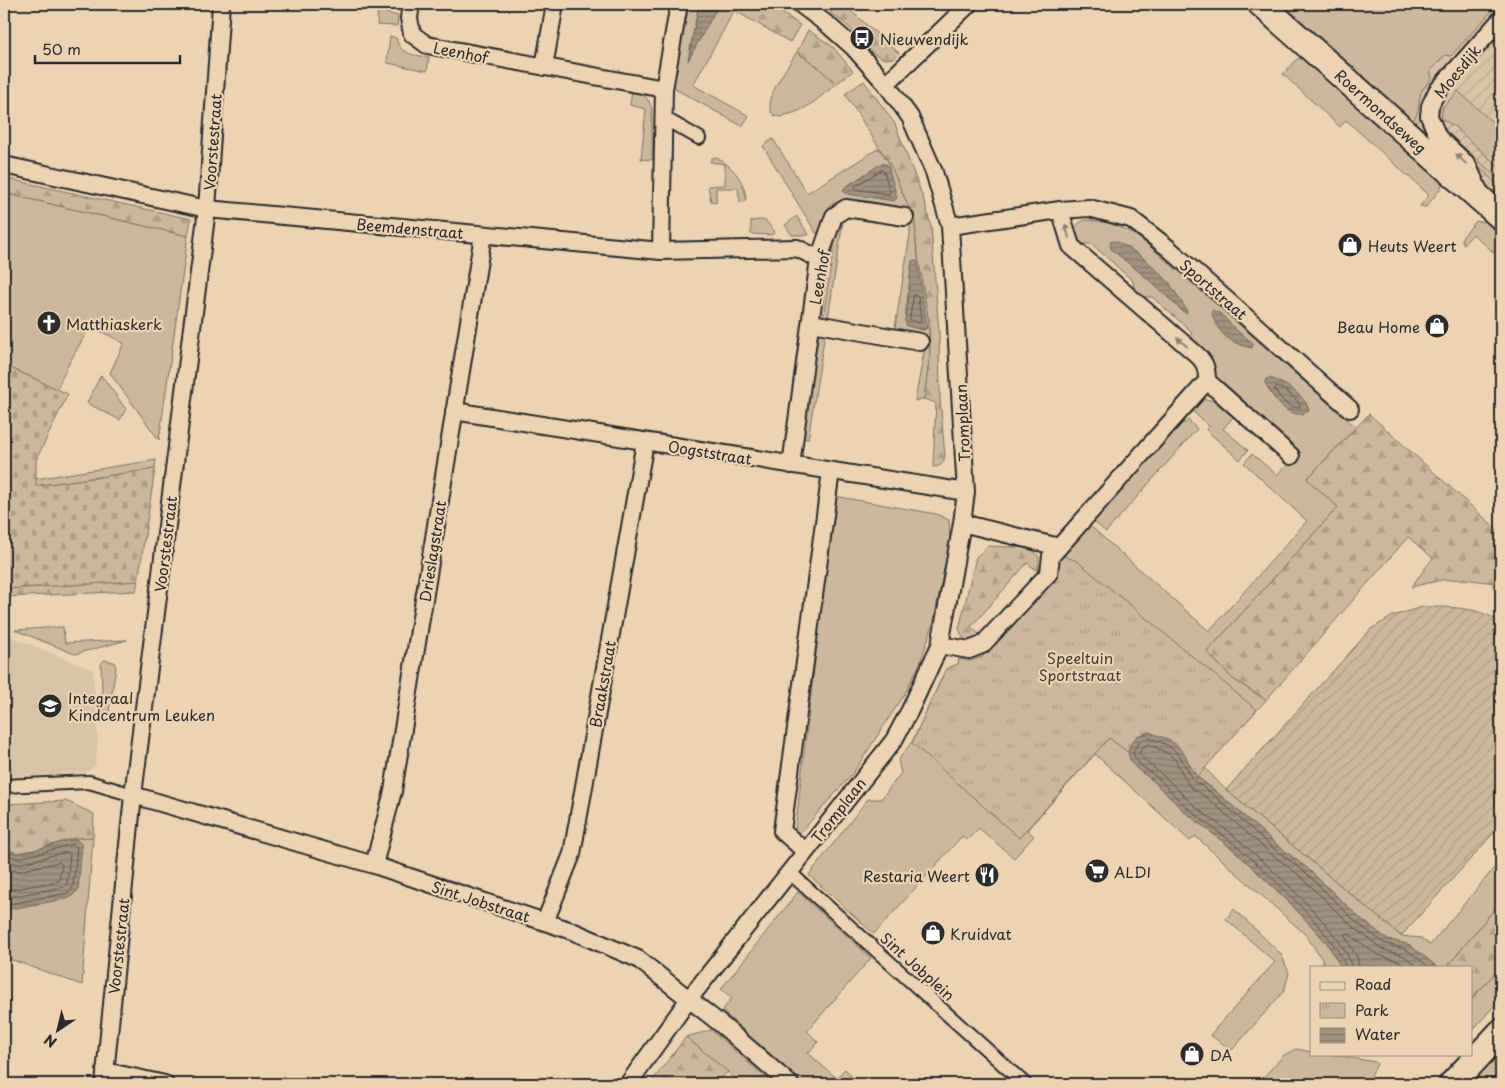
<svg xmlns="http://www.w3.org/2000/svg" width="1505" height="1088" viewBox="0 0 1505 1088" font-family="'Playpen Sans',sans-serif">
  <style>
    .built { fill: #d8c3a6 }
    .industrial { fill: url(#industrial-furrows) }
    .grass { fill: #ccb89d; stroke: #7c7264; fill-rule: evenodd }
    .forest { fill: url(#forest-firs); stroke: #7c7264 }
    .cemetery { fill: url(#cemetery-stones); stroke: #7c7264 }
    .park { fill: url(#park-tufts); stroke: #7c7264 }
    .garden { fill: url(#garden-furrows); stroke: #7c7264 }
    .water { fill: url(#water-rules); stroke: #72695d }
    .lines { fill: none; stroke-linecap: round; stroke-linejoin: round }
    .shore { stroke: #5a554d; stroke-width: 1 }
    .pedestrian-casing { stroke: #2b2b2b; stroke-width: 16 }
    .minor-casing { stroke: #2b2b2b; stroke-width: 20 }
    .primary-casing { stroke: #2b2b2b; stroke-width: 29 }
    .pedestrian { stroke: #ebd3b3; stroke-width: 12 }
    .minor { stroke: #ebd3b3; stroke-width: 16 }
    .primary { stroke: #ebd3b3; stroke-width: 25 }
    .oneway { fill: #8b7f6f }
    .labels { text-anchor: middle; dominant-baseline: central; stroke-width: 4.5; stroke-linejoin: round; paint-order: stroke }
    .poi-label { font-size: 15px; fill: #2b2b2b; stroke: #ebd3b3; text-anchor: start }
    .street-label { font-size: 15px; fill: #2b2b2b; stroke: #ebd3b3 }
    .park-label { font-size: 15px; fill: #43403c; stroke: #ebd3b3 }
  </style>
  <defs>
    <pattern id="industrial-furrows" width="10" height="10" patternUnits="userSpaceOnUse" patternTransform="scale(1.25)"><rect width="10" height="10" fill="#d8c3a6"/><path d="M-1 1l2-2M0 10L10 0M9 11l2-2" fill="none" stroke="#baa88f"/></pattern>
    <pattern id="forest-firs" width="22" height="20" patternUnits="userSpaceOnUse" patternTransform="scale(1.25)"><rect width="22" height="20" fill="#ccb89d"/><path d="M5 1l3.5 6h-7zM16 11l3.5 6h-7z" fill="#af9e87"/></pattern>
    <pattern id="cemetery-stones" width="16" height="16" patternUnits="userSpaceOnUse" patternTransform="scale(1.25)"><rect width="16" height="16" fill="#ccb89d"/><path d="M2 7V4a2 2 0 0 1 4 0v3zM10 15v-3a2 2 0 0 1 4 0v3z" fill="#af9e87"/></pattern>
    <pattern id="park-tufts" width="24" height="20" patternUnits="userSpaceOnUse" patternTransform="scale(1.25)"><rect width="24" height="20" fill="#ccb89d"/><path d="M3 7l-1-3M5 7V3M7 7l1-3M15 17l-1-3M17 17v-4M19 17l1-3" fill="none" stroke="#af9e87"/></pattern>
    <pattern id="garden-furrows" width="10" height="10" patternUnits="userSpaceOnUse" patternTransform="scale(1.25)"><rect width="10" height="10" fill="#ccb89d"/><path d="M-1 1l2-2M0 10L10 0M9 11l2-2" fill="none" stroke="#af9e87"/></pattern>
    <pattern id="water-rules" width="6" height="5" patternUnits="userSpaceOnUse" patternTransform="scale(1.25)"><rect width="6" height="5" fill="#a1937f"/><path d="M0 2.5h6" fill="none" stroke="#837868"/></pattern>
  </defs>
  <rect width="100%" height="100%" fill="#ebd3b3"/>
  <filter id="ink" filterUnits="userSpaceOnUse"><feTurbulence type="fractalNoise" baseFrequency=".02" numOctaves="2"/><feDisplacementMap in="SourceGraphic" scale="10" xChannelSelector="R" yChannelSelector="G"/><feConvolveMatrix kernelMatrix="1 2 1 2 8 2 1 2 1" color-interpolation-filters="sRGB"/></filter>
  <g filter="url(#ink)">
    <path class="built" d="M4,634L93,670L98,742L95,765L87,772L4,778Z"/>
    <path class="industrial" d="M1246,4H1501V232L1262,18Z"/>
    <path class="grass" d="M378,4H386V13L398,16L397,26L377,25Z
      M689,4H699L688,59L719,4H723L734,11L693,85L749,116L742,126L677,90L673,84Z
      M1279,4H1498L1451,56L1445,55L1430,71L1432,77C1429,82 1425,86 1422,90C1417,101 1421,111 1413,121Z
      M390,36L396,38C400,55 414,55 429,57L427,71L388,63L387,62Z
      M797,52L818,67L836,84C820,97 805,112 785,115L783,117L775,116L772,113C763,98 789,65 797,52Z
      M1304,58L1443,181L1441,188L1426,207L1420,206L1429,195L1346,120L1340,127L1283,74L1297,59Z
      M632,91C644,94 649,97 652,110V160L641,159L646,109L630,105Z
      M1458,91L1501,130V169L1455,127L1441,118L1443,107Z
      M1446,131L1501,181V188L1444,135Z
      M773,139L807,193L879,148L891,166L915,222L916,244L929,324L930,355L924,399L915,401L927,336L895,328L910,235V216L898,213V207C879,204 838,190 826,211C823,217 822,225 821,231L816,233L763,146ZM915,260L924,330L907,326L905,321L912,261Z
      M715,157C731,164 745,181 746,199L744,202H740L738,188H716V203L711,201L708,186L725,185V164L710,162L712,158Z
      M4,193L188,236L159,440L110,373L124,343L90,326L68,365L57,389L4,365Z
      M797,216V217L809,235H792L785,225Z
      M760,220L766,221L775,232L771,235L751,234V221Z
      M838,220L843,221L828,318L823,317Z
      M1086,220C1113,222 1123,227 1145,242L1356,427L1307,479L1338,507L1207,652L1233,679L1266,700L1204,767L1226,790L1401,936L1421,938L1430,945L1501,860V901L1447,967H1437L1410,945L1387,939L1360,918L1307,868L1276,844L1212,788L1197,777L1136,768L1152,780L1185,812L1235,851L1290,903L1327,943L1341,967H1327L1306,935L1195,836L1190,841L1095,754L1027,830L1034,836L1014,858L979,828L967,840L962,836L874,934L809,875L868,799H881L901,773L898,760L912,742L946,669L958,664L959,659L970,661L982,657L1050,581L1061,555L1088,524L1209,631L1307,521L1244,463L1252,454L1277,475L1299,450L1224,383C1209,375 1193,347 1191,331L1152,297H1142L1134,290L1133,281L1092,244H1081C1071,235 1072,224 1086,220ZM1126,246L1146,260L1170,283L1183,312L1147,278L1111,249ZM1265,382L1305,413C1284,413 1273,400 1265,382Z
      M1476,221L1491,223L1501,233V259L1473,234L1464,244L1461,239Z
      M819,332L825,333L808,439L802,438Z
      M101,375L126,409L120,420L87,403Z
      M1206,399L1214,401L1233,417L1223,429L1248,450L1240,460L1206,430L1209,426L1190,409L1198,401Z
      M1180,420L1185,424L1188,420L1197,429L1106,532L1091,519Z
      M156,460L155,469L35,486V479Z
      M834,496L936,514L949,520L950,541L933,624L920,663L904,695L853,773L794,840Z
      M63,627L65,643L127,640L75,654L15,630Z
      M104,660L114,662L116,667L108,717H105L103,713L101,665Z
      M93,837L82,985L4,957V910L70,898L82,845L75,838Z
      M798,892L871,958L807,1031L818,1042L808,1053L836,1078L845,1069L851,1075L846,1084H804L722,1011L732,998L721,989Z
      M1234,909L1281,954L1289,973L1284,991L1232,1050L1210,1035L1275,962L1226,919Z
      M1501,966V998L1471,1032V1000Z
      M711,1030L773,1084H742L686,1037Z
      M1296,1049L1311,1052V1054H1329L1375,1062L1377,1064L1367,1084H1257L1284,1055Z
      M1501,1052V1084H1468Z"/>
    <path class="forest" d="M723,4H769L800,25L790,42Z
      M828,4H843L899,53L894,58L884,59L873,53L848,26L830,12L833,8Z
      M808,30L832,46L853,71L836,84L818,67L797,52Z
      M864,81L895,124L925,203L931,227L939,332L940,400L945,456C943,464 942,466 933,467L936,403L924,399L930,355L929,324L916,243L915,222L891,166L845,94Z
      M4,178L191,219L188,236L4,193Z
      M1369,414L1501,533V584L1465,579L1441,580L1411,587L1433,558L1408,537L1266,700L1233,679L1207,652L1338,507L1307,479Z
      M988,546L1031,548L1039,557V572L1027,563L971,627L981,636L973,641L964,639L959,629L976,557Z
      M138,581L136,591L4,597V589Z
      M66,801L94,814L93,837L75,838L35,850L17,853L4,849V806L6,804Z
      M1501,901V966L1471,1000V967H1447Z
      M686,1037L728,1072L714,1084H650Z"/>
    <path class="cemetery" d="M4,365L68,394L36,460V486L155,469L138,581L4,589Z"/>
    <path class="park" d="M1061,555L1077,561L1257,710L1197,777L1188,762L1186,756L1149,732C1138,736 1131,740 1128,752L1109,738L1019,838L912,743L946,669L958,664L959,659L970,661L982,657L1050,581Z"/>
    <path class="garden" d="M1422,607C1449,607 1478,606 1501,623V825L1401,936L1226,790L1371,629L1393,616Z"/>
    <path class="water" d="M699,4H719L688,61Z
      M882,163L888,165L897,198L894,201L848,194L843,191L844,188Z
      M1115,241C1147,256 1170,280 1187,311L1186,314L1147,278L1111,249L1110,242Z
      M915,260L917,261L927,328L924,330L907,326L905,321L912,261Z
      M1212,310L1221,314L1236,330L1253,343L1252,348C1236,345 1222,338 1215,322C1213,317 1212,315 1212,310Z
      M1270,378C1284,383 1306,395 1309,411C1289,423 1272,397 1265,382L1266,379Z
      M1149,732L1167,739L1177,745L1186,756L1188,762L1197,777L1212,788L1276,844L1307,868L1360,918L1387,939L1410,945L1437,967H1341L1327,943L1290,903L1235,851L1185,812L1152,780L1136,768L1130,760L1128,752L1130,745L1137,736Z
      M75,838L82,845L78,890L70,898L4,910V849L17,853L35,850Z"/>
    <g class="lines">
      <path class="shore" d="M882,170L884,172L890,192L889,194L855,189L856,186Z
        M914,295L918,297L921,321L919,323L910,320Z
        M1276,387C1285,388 1294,397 1300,404V407C1288,409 1281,399 1275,390Z
        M4,854L18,858L36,854L73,844L77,848L73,887L68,893L4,905
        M4,861L18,864L67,852L70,854L67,884L64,887L4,898
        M4,869L19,871L59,862L62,865L59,881L4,891
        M1345,967C1342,940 1260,866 1237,846C1221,833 1204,822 1189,809C1178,800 1169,789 1159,779C1150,771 1136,765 1133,752L1140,741L1150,738L1165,744L1173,749L1181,758L1194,781L1210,792L1273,848L1304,871L1356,922L1384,943L1407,950L1429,967
        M1351,967C1350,938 1266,864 1242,843C1226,828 1207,817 1191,803C1183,795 1175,787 1167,779C1158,770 1145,763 1139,753L1144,746L1149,744L1169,754L1176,761L1189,786L1206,797L1269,852L1300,876L1352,926L1382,949L1404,956L1419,967
        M1359,967L1357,957L1345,936L1347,933L1378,955L1401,962L1407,967"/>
      <defs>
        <path id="pedestrian" d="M664,118L699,138
          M4,786L89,782L133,795
          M789,872L1025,1084"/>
        <path id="minor" d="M411,4L409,18L412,34L427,45L664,89L661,251
          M544,67L555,4
          M886,84L969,4
          M664,89L679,4
          M4,165L207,209L661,251L797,248L819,259
          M1481,195L1467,164L1438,137L1429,116L1430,106L1437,91L1501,19
          M1060,210L1071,246L1196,354C1205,362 1207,368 1207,381
          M950,226L1060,210L1089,208L1131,219L1167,247L1350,409
          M811,323L920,342
          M454,411L966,492
          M791,465L819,259L834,216L846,208L905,217
          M962,523L1059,547
          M940,645L969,650L982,645L1049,573L1051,556L1207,381L1291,456
          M133,795L374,865L572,931L638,959L722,1025L790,1084
          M805,851L782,831L831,471
          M374,865L393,791L483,235
          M545,922L572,854L645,442
          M105,1071L165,1084
          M104,1084L133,795L207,209L221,4
          M628,1084L689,999L894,740L910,710L940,645L962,523L966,492L950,226L934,172L910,117L886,84L853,47L828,25L800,4"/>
        <path id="primary" d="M1261,4L1501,217
          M1452,1084L1501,1032"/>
      </defs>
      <use href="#pedestrian" class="pedestrian-casing"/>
      <use href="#minor" class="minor-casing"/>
      <use href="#primary" class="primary-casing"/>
      <use href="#pedestrian" class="pedestrian"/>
      <use href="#minor" class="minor"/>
      <use href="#primary" class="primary"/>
    </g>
    <defs><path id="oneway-solid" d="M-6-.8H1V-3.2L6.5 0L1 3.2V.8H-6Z" transform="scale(1.25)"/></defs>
    <g class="oneway">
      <use href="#oneway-solid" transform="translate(1461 159) rotate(-136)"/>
      <use href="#oneway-solid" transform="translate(1067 231) rotate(-106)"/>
      <use href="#oneway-solid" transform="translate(1182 342) rotate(-139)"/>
    </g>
  </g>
  <defs>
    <symbol id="bus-disc" viewBox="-11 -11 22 22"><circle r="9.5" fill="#2b2b2b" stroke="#ebd3b3"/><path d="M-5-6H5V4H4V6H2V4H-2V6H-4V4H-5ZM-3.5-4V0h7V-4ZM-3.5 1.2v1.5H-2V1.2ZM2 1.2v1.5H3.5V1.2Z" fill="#fff"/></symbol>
    <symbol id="shop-disc" viewBox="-11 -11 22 22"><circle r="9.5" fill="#2b2b2b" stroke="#ebd3b3"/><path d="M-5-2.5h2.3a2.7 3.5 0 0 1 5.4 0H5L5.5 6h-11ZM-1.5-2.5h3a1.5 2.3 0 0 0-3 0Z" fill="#fff"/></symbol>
    <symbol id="church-disc" viewBox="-11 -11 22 22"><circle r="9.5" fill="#2b2b2b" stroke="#ebd3b3"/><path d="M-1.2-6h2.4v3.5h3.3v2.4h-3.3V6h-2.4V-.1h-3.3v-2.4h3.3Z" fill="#fff"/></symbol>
    <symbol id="school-disc" viewBox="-11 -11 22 22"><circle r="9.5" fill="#2b2b2b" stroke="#ebd3b3"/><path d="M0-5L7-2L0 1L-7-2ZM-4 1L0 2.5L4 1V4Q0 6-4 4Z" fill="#fff"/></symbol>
    <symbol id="supermarket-disc" viewBox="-11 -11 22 22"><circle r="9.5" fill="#2b2b2b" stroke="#ebd3b3"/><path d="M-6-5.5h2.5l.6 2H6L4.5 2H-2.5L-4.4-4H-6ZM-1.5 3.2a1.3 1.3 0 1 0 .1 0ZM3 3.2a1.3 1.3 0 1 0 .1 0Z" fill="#fff"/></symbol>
    <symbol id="restaurant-disc" viewBox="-11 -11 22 22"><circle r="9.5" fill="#2b2b2b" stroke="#ebd3b3"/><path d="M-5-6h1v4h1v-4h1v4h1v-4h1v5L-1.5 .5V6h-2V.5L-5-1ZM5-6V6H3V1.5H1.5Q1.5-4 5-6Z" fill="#fff"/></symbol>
  </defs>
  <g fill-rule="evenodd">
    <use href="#bus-disc" x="848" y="24" width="28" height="28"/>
    <use href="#shop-disc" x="1336" y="231" width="28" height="28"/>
    <use href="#church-disc" x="35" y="309" width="28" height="28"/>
    <use href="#shop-disc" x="1423" y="312" width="28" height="28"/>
    <use href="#school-disc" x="36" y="692" width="28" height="28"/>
    <use href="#supermarket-disc" x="1083" y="857" width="28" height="28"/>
    <use href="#restaurant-disc" x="973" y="861" width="28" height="28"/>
    <use href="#shop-disc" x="919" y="919" width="28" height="28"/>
    <use href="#shop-disc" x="1178" y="1040" width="28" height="28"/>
  </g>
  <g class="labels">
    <g class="poi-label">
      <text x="880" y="38">Nieuwendijk</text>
      <text x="1368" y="245">Heuts Weert</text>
      <text x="66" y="323">Matthiaskerk</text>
      <text x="1420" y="326" text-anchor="end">Beau Home</text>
      <text x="68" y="697">Integraal<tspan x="68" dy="17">Kindcentrum Leuken</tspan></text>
      <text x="1114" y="871">ALDI</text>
      <text x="970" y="875" text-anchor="end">Restaria Weert</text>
      <text x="950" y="933">Kruidvat</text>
      <text x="1210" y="1054">DA</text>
    </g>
    <g class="street-label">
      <text transform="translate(461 52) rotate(11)">Leenhof</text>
      <text transform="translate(1457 71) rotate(-51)">Moesdijk</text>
      <text transform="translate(1381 111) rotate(42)">Roermondseweg</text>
      <text transform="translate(212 142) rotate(-86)">Voorstestraat</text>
      <text transform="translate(410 228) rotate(5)">Beemdenstraat</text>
      <text transform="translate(819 277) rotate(-80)">Leenhof</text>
      <text transform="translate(1214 289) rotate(41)">Sportstraat</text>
      <text transform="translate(962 423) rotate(-93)">Tromplaan</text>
      <text transform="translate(710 452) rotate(9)">Oogststraat</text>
      <text transform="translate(165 544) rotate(-83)">Voorstestraat</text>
      <text transform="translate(432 551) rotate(-81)">Drieslagstraat</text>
      <text transform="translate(602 684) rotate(-80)">Braakstraat</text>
      <text transform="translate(838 810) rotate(-52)">Tromplaan</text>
      <text transform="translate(481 901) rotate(18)">Sint Jobstraat</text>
      <text transform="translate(118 946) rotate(-84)">Voorstestraat</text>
      <text transform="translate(918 966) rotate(42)">Sint Jobplein</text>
    </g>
    <g class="park-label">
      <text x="1080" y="657">Speeltuin<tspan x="1080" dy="17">Sportstraat</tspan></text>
    </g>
  </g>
  <rect width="1505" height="1088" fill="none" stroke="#ebd3b3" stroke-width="20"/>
  <rect x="10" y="10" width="1485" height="1068" fill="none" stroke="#2b2b2b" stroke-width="2" filter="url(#ink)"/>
  <rect x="1310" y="966" width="162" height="90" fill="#ebd3b3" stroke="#9e907d"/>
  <rect x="1320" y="982" width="25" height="8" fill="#ebd3b3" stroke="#9e907d"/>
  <text x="1355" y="990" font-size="15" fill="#2b2b2b">Road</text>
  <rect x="1320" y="1003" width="25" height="15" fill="url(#park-tufts)" stroke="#9e907d"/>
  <text x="1355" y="1016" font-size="15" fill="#2b2b2b">Park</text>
  <rect x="1320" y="1028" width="25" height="15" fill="url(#water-rules)" stroke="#9e907d"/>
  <text x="1355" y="1040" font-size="15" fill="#2b2b2b">Water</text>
  <g transform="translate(58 1030) rotate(215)" stroke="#ebd3b3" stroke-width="4" paint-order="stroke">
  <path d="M0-4L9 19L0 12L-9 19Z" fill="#2b2b2b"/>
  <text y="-8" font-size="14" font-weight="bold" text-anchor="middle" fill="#2b2b2b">N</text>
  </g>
  <path d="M35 55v8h145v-8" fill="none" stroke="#2b2b2b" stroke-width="2.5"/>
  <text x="42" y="55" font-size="15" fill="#2b2b2b" stroke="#ebd3b3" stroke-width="4" paint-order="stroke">50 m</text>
</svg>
